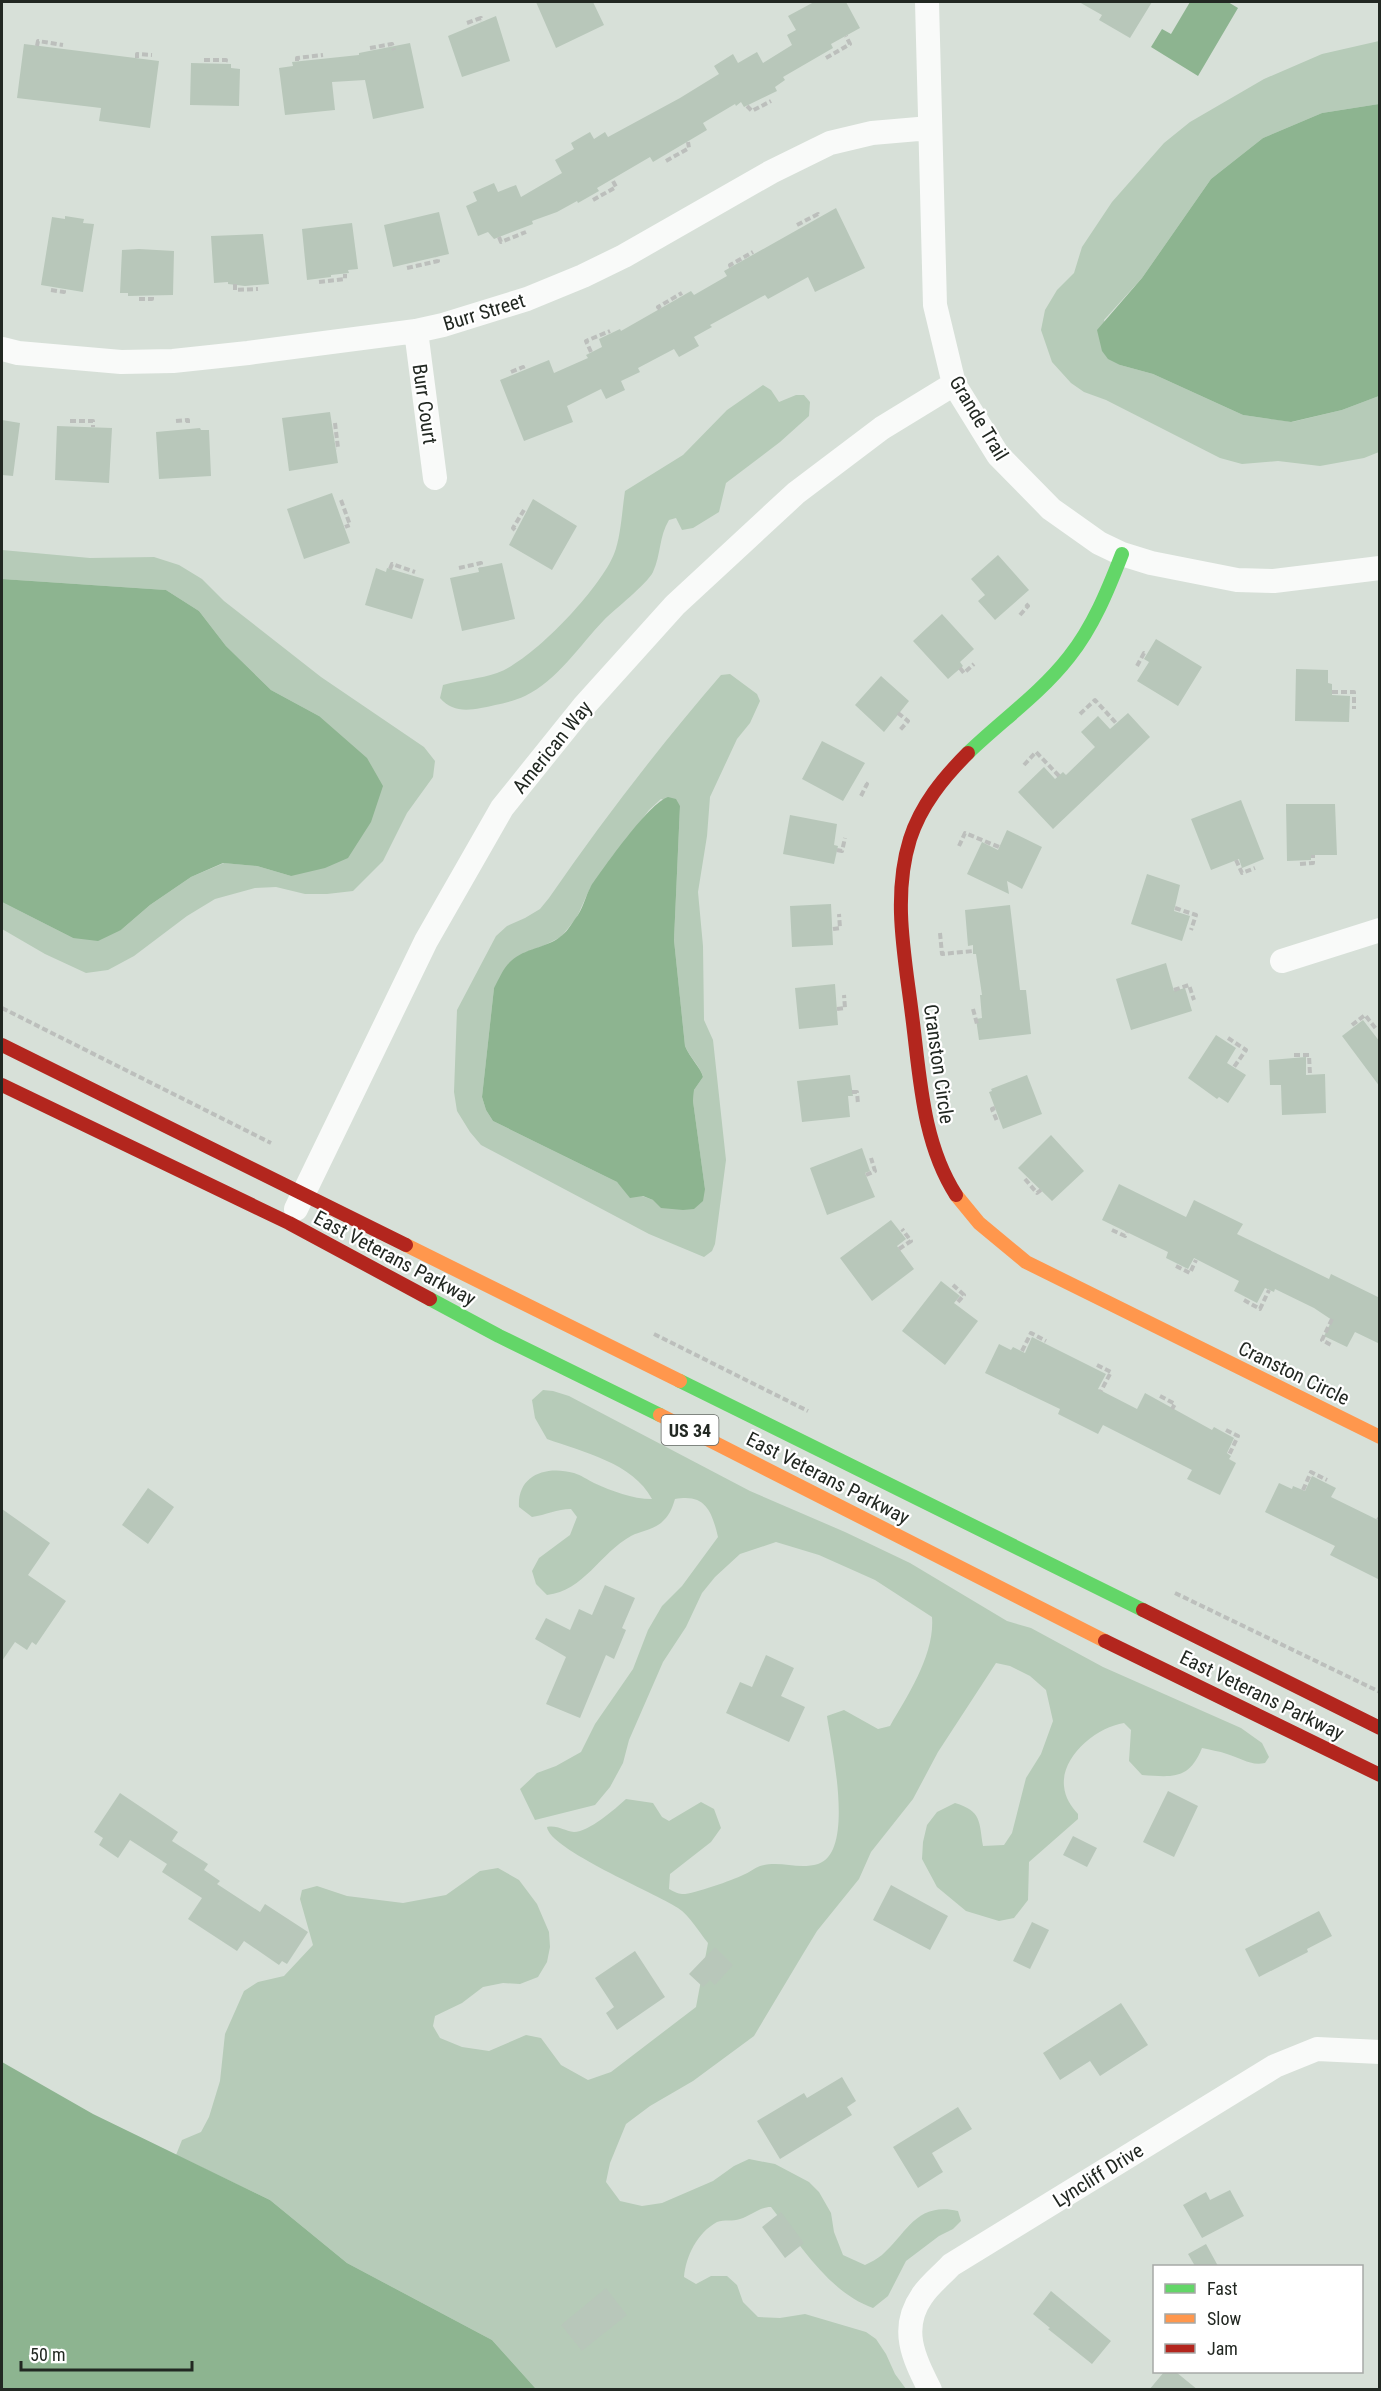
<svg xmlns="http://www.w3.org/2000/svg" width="1381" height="2391" viewBox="0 0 1381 2391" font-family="'Roboto Condensed',sans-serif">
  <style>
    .green { fill: #b6cbb8; fill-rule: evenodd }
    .water { fill: #8db490 }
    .building { fill: #b8c7ba }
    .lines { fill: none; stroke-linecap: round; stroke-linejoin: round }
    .path { stroke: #bcbfbc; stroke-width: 4; stroke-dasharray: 6 3; stroke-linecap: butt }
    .street { stroke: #f9faf9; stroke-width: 24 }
    .fast { stroke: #63d668; stroke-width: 14 }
    .slow { stroke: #ff974d; stroke-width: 14 }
    .jam { stroke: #b3261e; stroke-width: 14 }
    .labels { text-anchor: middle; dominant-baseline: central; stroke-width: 4.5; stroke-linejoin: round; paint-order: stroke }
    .shield { fill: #fff; stroke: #646864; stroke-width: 1.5 }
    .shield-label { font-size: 18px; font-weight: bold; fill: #222822 }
    .street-label { font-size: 20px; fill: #222822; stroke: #fff }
  </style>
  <rect width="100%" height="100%" fill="#d7e0d8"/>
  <path class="green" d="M1379,41V104L1322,113L1263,138L1211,179L1142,278L1104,320L1120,365L1153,374L1243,415L1292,422L1342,410L1379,396V452L1364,458L1320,466L1278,461L1242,464L1220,458L1106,400L1084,392L1071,383L1052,362L1041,330L1045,310L1057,290L1074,273L1082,247L1112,202L1164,143L1190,122L1264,79L1322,54Z
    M763,385L771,390L779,402L796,395H804L810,402L809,416L780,442L726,483L719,512L693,528L682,530L676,518L669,520C659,536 661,555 653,572C647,584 615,609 604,620C579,646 558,680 525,696C512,702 495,705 481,708C465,711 451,711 440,698L443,685C461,680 480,679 497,673C532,661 600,589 614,554C621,537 622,510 625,491L683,455L727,410Z
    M2,550L90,558L154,557L179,565L202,579L224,601L321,677L424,747L435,761L433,777L407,813L383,861L353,891L327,894H305L276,887L255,888L215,899L187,916L134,956L108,970L86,973L45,954L2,929V902L73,938L121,930L150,905L191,877L224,863L257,866L291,876L319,716L271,690L226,646L199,611L166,590L2,579Z
    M730,674L757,694L760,701L750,723L737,739L710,797L707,836L698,892L703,946L704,1020L713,1040L726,1160L715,1244L712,1251L704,1257L649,1234L481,1145L470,1132L457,1111L454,1092L457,1010L496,936L507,926L525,918L540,909L549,898C602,821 659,747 721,675ZM661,799L680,806L674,940L685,1046C690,1058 701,1067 703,1077L694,1090L693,1101L705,1189L653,1200L626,1190L617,1182L493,1121L486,1110L482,1097L494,988L524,953L543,946L561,937L577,917L590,888L649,810Z
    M543,1390L553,1391L569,1396L750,1491L845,1532L910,1563L1007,1621L1031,1628L1103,1667L1241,1728L1262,1743L1269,1757L1265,1763C1250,1766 1241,1758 1227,1754C1219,1751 1210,1750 1202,1748C1189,1780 1173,1777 1142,1775L1129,1761L1131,1730L1124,1723C1097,1727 1061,1756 1064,1786C1065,1798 1071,1806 1078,1814V1819L1029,1862L1028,1900L1014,1918L999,1921L966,1911L937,1887L922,1859L923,1842L927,1825L937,1812L955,1803C982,1811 979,1822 983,1846L1004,1845L1012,1833L1026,1778L1041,1754L1053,1721L1046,1690L1030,1676L1010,1666L996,1663L938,1752L913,1799L871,1852L859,1879L817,1931L803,1954L754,2036L693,2081L650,2106L626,2124L610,2163L606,2182L620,2201L642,2206L662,2203L713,2181L734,2166L749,2159L775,2164L809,2182L819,2192L831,2213L834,2232L843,2255L865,2265C871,2262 877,2259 882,2255C908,2232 916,2202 958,2211L961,2221L953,2229L939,2236L906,2261L888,2296L873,2308C828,2292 799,2243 771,2207C759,2207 751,2216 740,2219C733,2222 724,2219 717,2222C697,2233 686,2256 684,2277L696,2284L711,2276H727L737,2285L743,2302L758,2317L780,2318L805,2314L866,2332L876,2339L886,2354L895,2374L906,2389H536L492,2340L347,2263L270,2200L176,2155L182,2140L201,2132L209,2117L220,2081L225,2034L244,1991L258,1982L284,1976L313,1945L300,1899L302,1890L317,1886L347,1896L403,1903L446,1895L480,1871L498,1868L519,1880L537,1904L549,1932L550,1947L547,1962L538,1977L520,1984L503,1983L483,1987L462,2003L435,2016L433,2026L440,2038L462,2047L489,2051L526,2035L541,2038L561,2065L588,2080L611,2072L696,2007L708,1943C699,1932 690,1916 678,1908C655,1893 549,1849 547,1827C558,1825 564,1831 574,1832C589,1832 615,1809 626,1799L653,1803L662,1817L669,1821L701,1802L714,1809L721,1828L711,1842L670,1874L669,1889C673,1891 678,1894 682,1894C691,1895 733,1880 743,1875C749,1873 754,1868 760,1866C781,1860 797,1870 818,1864C856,1852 831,1745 827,1716L844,1710L878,1729L890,1726C908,1695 935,1654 932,1617L875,1580L819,1555L776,1542L740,1554L715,1577L702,1593L686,1627L663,1662L629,1740L623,1763L610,1787L595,1805L535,1820L520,1789L537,1773L556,1766L581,1752L595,1724L633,1669L648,1630L662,1606L682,1586L718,1537C712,1512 706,1493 675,1499C672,1509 669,1516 661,1523C652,1530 641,1531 631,1536C600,1553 584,1591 547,1595L536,1584L532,1571L539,1558L570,1535L577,1517L571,1509C557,1509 546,1515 532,1517L519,1507C517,1475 546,1465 574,1473C581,1475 588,1480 594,1483C612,1491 632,1499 652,1499C633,1463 583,1452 547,1439L535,1418L532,1400Z"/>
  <path class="water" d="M1190,2H1228L1238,8L1198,76L1151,47L1162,29L1171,34Z
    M1379,104V396L1342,410L1291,422L1243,415L1153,374L1120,365L1108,359L1102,351L1097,330L1142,278L1211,179L1263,138L1322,113Z
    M2,579L166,590L199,611L226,646L271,690L319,716L367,758L383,786L371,822L348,858L325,868L291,876L257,866L223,863L191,877L150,905L121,930L98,941L73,938L2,902Z
    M668,797L676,799L680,806L674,940L685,1046C690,1058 701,1068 703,1077L694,1090L693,1101L705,1189L703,1201L694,1209L683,1210L661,1208L653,1200L643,1196L630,1198L617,1182L493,1121L486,1110L482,1097L494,988C499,979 503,968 511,961C525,948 546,948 560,937C566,933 571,925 575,919C583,910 585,897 591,886C604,867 649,803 668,797Z
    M2,2062L93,2114L270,2200L347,2263L492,2340L536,2389H2Z"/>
  <path class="building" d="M536,2H593L604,25L556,48Z
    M814,2H846L860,28L831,44L833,48L783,77L785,80L775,87L777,91L744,107L741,102L736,106L735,104L703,123L707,130L653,162L650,157L597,188L599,191L578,203L577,201L557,212L532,221L533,224L494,239L488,232L478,236L466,206L477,201L473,192L494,183L498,192L516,185L521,197L562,173L555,160L574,149L571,143L590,132L594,139L605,132L608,137L680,98L719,74L714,66L733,54L738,63L757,52L763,63L792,45L787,35L796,30L788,16Z
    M1079,2H1152L1130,38L1099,20L1102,15Z
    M496,16L510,61L462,77L448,36Z
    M410,43L424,108L373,119L365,80L332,82L335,110L285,115L279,68L293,66L292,62L359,55V53Z
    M24,44L159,61L150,128L99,121L101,108L17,98Z
    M191,63L231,64V68L240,69L239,106L190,105Z
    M836,208L865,268L815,292L808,277L768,299L765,295L710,325L712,327L694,337L699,346L679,357L674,349L638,368L640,372L621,381L625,390L606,399L601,389L567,406L573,422L524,441L500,380L549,360L554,373L588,358L586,355L602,347L599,339L620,329L621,331L691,291L694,295L727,276L724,271Z
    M439,212L449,254L393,267L384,225Z
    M65,216L84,219L83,223L94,224L83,292L41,285L52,217L65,219Z
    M352,223L358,269L348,270L349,273L331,275V277L307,280L302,229Z
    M263,234L269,284L245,286L228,284V282L214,283L211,236Z
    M139,249L174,251L173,295L128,296V293H120L122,250Z
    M330,412L338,463L289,471L282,418Z
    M2,420L20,423L13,476L2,475Z
    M57,426L112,428L109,483L55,480Z
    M200,428L201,430H209L211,476L159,479L156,432Z
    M332,493L350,543L304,559L287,509Z
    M533,499L577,526L552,570L509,545Z
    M998,555L1029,590L995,620L978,601L985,595L971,579Z
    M502,563L515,619L462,631L450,578L479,572L478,568Z
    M376,568L386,572L387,568L424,579L412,619L365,605Z
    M942,614L974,649L960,662L963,666L948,679L913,641Z
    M1156,639L1202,667L1178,706L1137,681L1149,662L1144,659Z
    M1296,669L1328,670V683L1332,684V695L1350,696L1349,722L1295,721Z
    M881,676L909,701L884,732L855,705Z
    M1128,713L1150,737L1053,829L1018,792L1044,767L1055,779L1063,772L1066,775L1095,747L1081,732L1098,716L1110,729Z
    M822,741L865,763L843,801L802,779Z
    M1241,800L1264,859L1242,868L1239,859L1211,870L1191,819Z
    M1286,804H1335L1337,855H1311V860L1287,861Z
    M790,815L837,824L834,845L838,846L834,864L783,854Z
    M1007,830L1042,847L1022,889L1007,881L1009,894L967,874L982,842L998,850Z
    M1147,874L1180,885L1174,911L1190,916L1182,941L1131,924Z
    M831,904L833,945L792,947L790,906Z
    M1010,905L1020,990H1026L1031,1034L979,1040L976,1019L982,1018L980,995H982L976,954H973V945L968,946L965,910Z
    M1166,963L1174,991L1185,988L1192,1011L1131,1030L1116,979Z
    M835,984L838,1025L799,1029L795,988Z
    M1363,1020L1380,1042V1087L1342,1036Z
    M1216,1035L1236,1048L1227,1063L1246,1075L1228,1103L1219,1097L1217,1099L1188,1078Z
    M1306,1057V1075L1325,1074L1326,1113L1282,1115L1281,1085H1270L1269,1060Z
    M850,1075L853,1096H848L850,1117L802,1122L797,1081Z
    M1027,1075L1042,1114L1003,1129L989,1092L992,1091L991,1089Z
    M1051,1135L1084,1171L1052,1201L1018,1168Z
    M862,1148L870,1171L865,1173L875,1197L827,1215L810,1168Z
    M1119,1184L1186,1217L1194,1200L1243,1224L1237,1234L1329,1279L1331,1274L1380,1298V1344L1355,1332L1347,1347L1324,1336L1332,1320L1314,1308L1275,1289L1274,1292L1265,1288L1257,1303L1234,1291L1239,1281L1194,1258L1188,1269L1166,1258L1168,1252L1102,1220Z
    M891,1220L906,1239L897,1246L914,1269L872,1301L840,1258Z
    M941,1281L960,1296L954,1303L978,1321L945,1365L902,1331Z
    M1032,1337L1106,1374L1098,1389L1137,1409L1145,1393L1212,1430L1214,1427L1234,1438L1227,1453L1231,1456L1229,1459L1236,1463L1220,1495L1187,1479L1192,1470L1103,1425L1098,1434L1058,1414L1060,1409L985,1373L999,1344L1011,1350L1013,1347L1025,1353Z
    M1312,1476L1336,1488L1331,1497L1380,1521V1580L1330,1555L1335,1546L1265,1512L1279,1483L1292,1489L1293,1486L1305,1491Z
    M148,1488L174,1507L148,1544L122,1525Z
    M2,1509L50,1543L28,1575L66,1601L36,1645L32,1642L27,1650L15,1642L2,1661Z
    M605,1585L635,1598L622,1628L626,1630L614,1659L606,1655L580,1718L546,1704L566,1657L535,1639L546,1618L570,1630L579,1609L592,1615Z
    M766,1655L794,1668L781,1696L805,1707L789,1742L726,1713L740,1682L752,1687Z
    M1168,1791L1198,1806L1174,1857L1143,1842Z
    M120,1793L178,1832L172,1841L208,1864L204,1870L220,1881L217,1884L260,1912L265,1904L308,1932L287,1964L282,1961L279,1965L244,1941L237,1951L188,1919L202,1898L162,1872L167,1864L130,1840L118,1858L99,1845L103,1838L94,1832Z
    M1073,1836L1097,1848L1087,1867L1063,1855Z
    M891,1885L948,1916L930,1950L873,1920Z
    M1319,1911L1332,1936L1307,1949L1308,1952L1259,1977L1245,1949Z
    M1032,1922L1049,1930L1030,1969L1013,1961Z
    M715,1947L733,1965L715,1985L710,1980L703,1987L689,1974Z
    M635,1951L665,1997L617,2030L606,2013L614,2007L595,1978Z
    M1121,2003L1148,2045L1100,2076L1090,2061L1060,2080L1043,2053Z
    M842,2077L856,2101L847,2107L852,2115L780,2159L757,2121L804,2093L807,2098Z
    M958,2107L972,2129L932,2153L943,2172L918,2188L893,2147Z
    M1230,2190L1244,2216L1202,2238L1183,2205L1206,2192L1210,2200Z
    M781,2212L804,2243L785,2258L762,2227Z
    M1206,2244L1218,2266H1195L1188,2254Z
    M606,2288L627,2315L582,2351L561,2325Z
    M1051,2291L1111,2341L1092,2364L1048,2329L1050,2328L1033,2314Z
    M1164,2372H1176L1198,2390H1149Z"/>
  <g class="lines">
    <path class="path" d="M467,23L481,18L482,21
      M37,46L38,41L63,45
      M370,48L392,44L394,50
      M137,58V54L152,55
      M826,58L850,44L846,36
      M204,60H226L225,64
      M297,61V58L323,55
      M747,106L752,111L771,101
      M666,161L689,148L688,142
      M593,200L616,187L612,179
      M797,225L818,214L819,216
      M499,237L501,242L526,232
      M731,267L730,265L753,252
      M407,268L438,261L436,257
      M319,282L345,279V274
      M235,284V290L258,289
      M51,290L64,292V289
      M139,299H152V295
      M660,309L658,307L682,293
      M591,352L586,341L610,331
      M511,372L523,367L524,370
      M70,421H93V427
      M176,421L188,420V425
      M335,423L338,448H336
      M341,500L350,525L345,527
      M515,530L513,528L524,510
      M459,568L481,563V568
      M390,569L392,564L415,572
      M1020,615L1028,606L1025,603
      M1137,666L1144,653L1147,654
      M960,668L964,673L974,664
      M1332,692H1354V709
      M898,713L908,721L900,730
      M1080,714L1095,700L1116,723
      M1024,765L1036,752L1059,776
      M861,796L867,784L863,782
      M959,846L965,833L999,847
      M837,850L842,851L845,838
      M1236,860L1242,873L1255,868
      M1300,864L1313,863V855
      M1175,908L1196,915L1191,930
      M833,929L840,928L839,914
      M940,933L942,954L973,951
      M1174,990L1189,985L1194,1000
      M2,1008L271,1143
      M837,1009L845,1008L844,995
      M973,1009L977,1024
      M1352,1025L1365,1015L1377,1030
      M1228,1038L1246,1050L1234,1067
      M1294,1055H1309L1310,1075
      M852,1092H857L858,1104
      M995,1108L992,1109L997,1121
      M866,1175L875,1171L871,1158
      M1025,1179L1037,1193L1041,1190
      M1112,1230L1125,1236L1127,1232
      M899,1249L911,1241L902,1229
      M1176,1266L1190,1273L1196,1260
      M953,1285L964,1295L956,1304
      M1244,1300L1260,1309L1269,1290
      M1332,1319L1322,1340L1333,1346
      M654,1334L808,1411
      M1022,1351L1031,1333L1046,1341
      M1097,1365L1111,1372L1101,1391
      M1160,1396L1175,1404L1172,1409
      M1226,1430L1238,1436L1229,1455
      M1303,1490L1311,1472L1327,1480
      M1378,1520L1380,1517
      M1175,1593L1380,1692"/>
    <path class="street" d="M927,2L935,305L954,384L998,455L1051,509L1099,543L1122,554L1151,563L1237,580L1274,581L1380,568
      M416,331L435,478
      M2,349L18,353L121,362L173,361L248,353L416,331L443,325L527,299L583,276L624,256L771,172L830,143L872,133L930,128
      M1282,961L1380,930
      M296,1209L426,941L502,808L584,706L675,605L796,493L882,428L954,384
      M930,2390C914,2358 899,2329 922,2296C929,2285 942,2275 951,2265L1275,2066L1317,2049L1380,2052"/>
    <path class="fast" d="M968,753C1001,721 1040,694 1069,657C1093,627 1108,590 1122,554
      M430,1299L499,1336L660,1415
      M680,1381L1143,1610"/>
    <path class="slow" d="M956,1195L979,1223L1026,1262L1380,1437
      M406,1245L680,1381
      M660,1415L1105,1641"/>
    <path class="jam" d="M2,1045L406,1245
      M2,1085L289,1223L430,1299
      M956,1195C922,1142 920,1076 912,1015C905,957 892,897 910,839C921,805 943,778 968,753
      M1143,1610L1380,1728
      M1105,1641L1380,1775"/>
  </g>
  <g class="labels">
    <rect class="shield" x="661.5" y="1415" width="57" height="30" rx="4.5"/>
    <g class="shield-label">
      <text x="690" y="1430">US 34</text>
    </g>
    <g class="street-label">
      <text transform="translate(484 312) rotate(-17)">Burr Street</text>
      <text transform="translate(425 404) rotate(82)">Burr Court</text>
      <text transform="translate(979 418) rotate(59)">Grande Trail</text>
      <text transform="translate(552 747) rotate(-51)">American Way</text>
      <text transform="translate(939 1064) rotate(82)">Cranston Circle</text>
      <text transform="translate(395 1258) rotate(28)">East Veterans Parkway</text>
      <text transform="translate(1294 1373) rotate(26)">Cranston Circle</text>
      <text transform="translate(828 1478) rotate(27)">East Veterans Parkway</text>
      <text transform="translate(1262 1695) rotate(26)">East Veterans Parkway</text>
      <text transform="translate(1098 2175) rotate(-32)">Lyncliff Drive</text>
    </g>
  </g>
  <rect width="1381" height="2391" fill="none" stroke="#222822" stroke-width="6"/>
  <rect x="1153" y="2265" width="210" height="108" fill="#ffffff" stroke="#a7a9a7" stroke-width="1.5"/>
  <rect x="1165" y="2284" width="30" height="9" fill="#63d668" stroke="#a7a9a7" stroke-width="1.5"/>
  <text x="1207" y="2295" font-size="18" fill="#222822">Fast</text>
  <rect x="1165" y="2314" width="30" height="9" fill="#ff974d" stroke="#a7a9a7" stroke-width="1.5"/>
  <text x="1207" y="2325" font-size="18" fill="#222822">Slow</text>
  <rect x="1165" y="2344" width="30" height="9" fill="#b3261e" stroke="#a7a9a7" stroke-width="1.5"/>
  <text x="1207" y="2355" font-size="18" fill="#222822">Jam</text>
  <path d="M21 2361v9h171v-9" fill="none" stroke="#222822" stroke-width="3"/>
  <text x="30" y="2361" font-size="18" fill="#222822" stroke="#ffffff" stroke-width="4.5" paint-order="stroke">50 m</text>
</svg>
